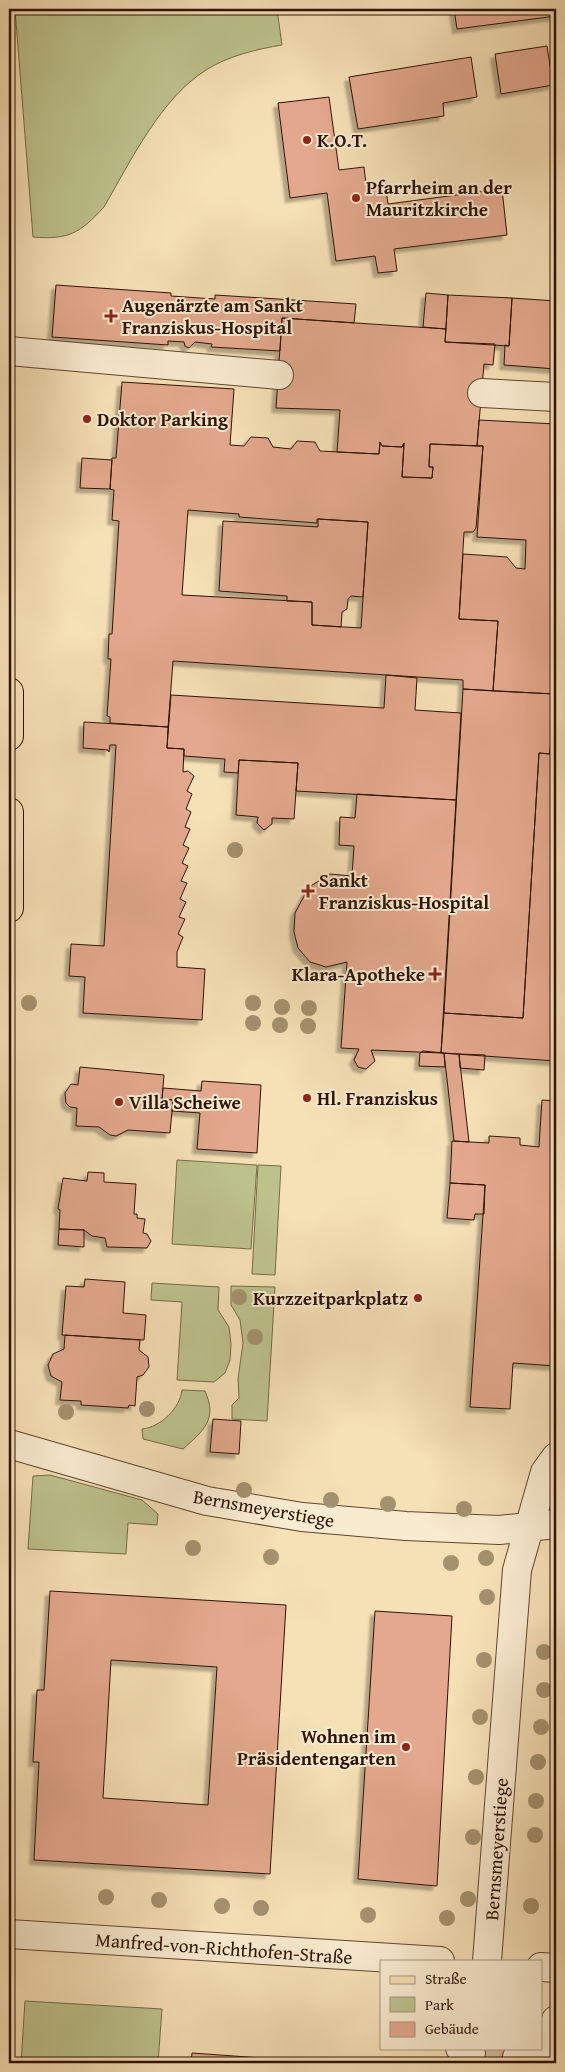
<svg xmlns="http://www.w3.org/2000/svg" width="565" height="2072" viewBox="0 0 565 2072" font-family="'Gentium Book Plus',serif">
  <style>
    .green { fill: #bdc28d; stroke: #766a48 }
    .building { fill: #e3a88d; stroke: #2e1303; fill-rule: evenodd; filter: url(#shadow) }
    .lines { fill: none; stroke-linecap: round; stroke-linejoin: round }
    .minor-tunnel { stroke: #d8c19b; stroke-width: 28; stroke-dasharray: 28 14; stroke-linecap: butt }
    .minor-casing { stroke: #604630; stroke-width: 30 }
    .major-casing { stroke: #2e1303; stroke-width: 30 }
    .minor { stroke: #f9ebd0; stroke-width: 28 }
    .major { stroke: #f6e0b6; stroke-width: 28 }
    .tree { fill: #a4916e }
    .poi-dot { fill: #8f2418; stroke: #f9ebd0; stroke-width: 2 }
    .labels { text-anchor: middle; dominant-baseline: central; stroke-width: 4; stroke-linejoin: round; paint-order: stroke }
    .poi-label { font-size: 19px; font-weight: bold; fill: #2e1303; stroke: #f9ebd0; text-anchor: start }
    .street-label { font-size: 19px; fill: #2e1303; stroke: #f9ebd0 }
  </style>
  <defs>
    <filter id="shadow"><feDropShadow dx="-4.5" dy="4.5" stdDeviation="1" flood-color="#0004"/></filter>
  </defs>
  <rect width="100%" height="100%" fill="#f6e0b6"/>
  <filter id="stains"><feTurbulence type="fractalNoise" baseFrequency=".004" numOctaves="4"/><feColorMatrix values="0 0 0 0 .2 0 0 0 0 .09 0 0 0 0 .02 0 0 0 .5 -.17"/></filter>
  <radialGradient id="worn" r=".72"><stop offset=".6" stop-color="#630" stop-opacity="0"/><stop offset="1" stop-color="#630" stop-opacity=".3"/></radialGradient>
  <path class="green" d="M15,9H277L282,45C257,49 228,56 206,70C161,98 130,162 104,207C80,233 69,240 33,237Z
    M177,1160L257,1165L251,1249L172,1244Z
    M258,1165L281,1166L275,1275L252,1274Z
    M152,1283L219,1287L218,1310L229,1327L231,1344L230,1360L225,1373L214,1382L177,1380L182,1302L151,1300Z
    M231,1286L275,1287L267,1421L232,1419V1405L239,1398L238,1379L243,1343L240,1320L231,1305Z
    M182,1390L205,1391C218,1420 203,1431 183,1449L143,1439L142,1429C161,1427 180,1408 182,1390Z
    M50,1475L142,1500L158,1514L157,1525L128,1523L126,1554L28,1549L33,1476Z
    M25,2001L162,2009L158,2063H21Z"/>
  <path class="building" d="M454,9H556V16L457,29Z
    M547,46L553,85L501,94L495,54Z
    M471,57L477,97L443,103L444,116L358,129L349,77Z
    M329,97L339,170L364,167L366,184L385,182L388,204L502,189L507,235L394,249L397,271L378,273L375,256L336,261L327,193L290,198L278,103Z
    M56,285L171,293V296L215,299V295L356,304L354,323L282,318L280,351L211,347L212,344L195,342L189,348L185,346L184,342L168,341V345L52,337Z
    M426,293L448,295L446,329L423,327Z
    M448,295L512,298L509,346L445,342Z
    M512,298L556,301V369L504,365L505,345L509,346Z
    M282,318L446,329L445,342L495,344L493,365L484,364L477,446L430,444L429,467H433L432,478L402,477L404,443L402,447L382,446L380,442L379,454L337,452L340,410L276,408Z
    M122,382L234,389L230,445L244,446L251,437L268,438L273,447L291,449L297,441L315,442L320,451L379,454L380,442L382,446L402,447L404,443L402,477L432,478L433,467H429L430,444L483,446L476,528L473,532H464L459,619L498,621L493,691L463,689V680L173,661L168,727L110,723V717L107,716L111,659H108L109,634H112L119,521L112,520L114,490L110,489L112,458H116ZM188,510L239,514V517L317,523V519L368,522L361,628L312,625V602L182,595Z
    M479,420L556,424V694L493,691L498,621L459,619L463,554L507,557L516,568L525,569L526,540L477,537L483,446H477Z
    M82,458L112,460L110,489L80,488Z
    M318,519L368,522L363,597L351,596L348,599L347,609L342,612L341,627L312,625V602L287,601V596L219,591L223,521L318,527Z
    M386,675L417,678L415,710L461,713L456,800L296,791L298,763L239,760L238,773L224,772L225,759L184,756V749L167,748L171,695L384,708Z
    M463,689L553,694L550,754L539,753L523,1018L444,1013Z
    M552,713H556V1061L441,1053L444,1013L523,1018L539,753L550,754Z
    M84,722L168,727L167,748L184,749L183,772L188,771L194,776L187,791L192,794L186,809L191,812L185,827L190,829L183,845L189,848L182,863L188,866L181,881L187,883L180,899L186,902L179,917L185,919L178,934L183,937L177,952V967L205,969L202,1020L83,1013L85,977L69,976L71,944L104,946L116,745H110L109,752L108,750L83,748Z
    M239,760L298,763L294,819L272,818V824L264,830L257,823L258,817L236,815Z
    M357,794L456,800L441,1053L371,1050L375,1061L366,1069L358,1067L354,1060L359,1049L341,1048L347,962L326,967L310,962L298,948L294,932L295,913L309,887L330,874L352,876L354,846L339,845L340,817L355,818Z
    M423,1051L444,1053L445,1067L419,1066L420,1053Z
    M444,1053L459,1054L469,1142L454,1141Z
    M459,1054L485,1055L484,1070L460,1068Z
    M80,1067L164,1075L162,1099L173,1100L170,1133L128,1130L116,1136L110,1135L99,1127L76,1126L77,1108L70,1107L66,1103L65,1093L71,1084L78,1085Z
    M202,1081L261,1085L257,1153L197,1149L200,1113L172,1111L173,1100L162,1099L163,1088L201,1091Z
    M542,1100L556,1101V1366L513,1363L510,1409L470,1407L485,1185L450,1183L452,1141L489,1143V1136L505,1137L520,1138V1145L539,1147Z
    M88,1172L104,1173V1182L136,1184L134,1214H137V1218L145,1219L143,1233L147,1234L151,1241L147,1248L107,1247L105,1238L92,1236L84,1230L59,1229L60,1210L58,1209L63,1178L87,1181Z
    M450,1183L485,1185L484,1214H475L474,1220L447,1218Z
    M59,1229L84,1230V1247L58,1245Z
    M85,1279L125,1282L123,1313L146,1315L144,1340L62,1335L66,1286L84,1287Z
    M65,1335L140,1340L139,1350L148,1357L149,1367L143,1375L137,1377L135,1406L129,1405L128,1408L81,1405V1401L60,1400L62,1382L51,1376L48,1365L53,1354L64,1349Z
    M213,1419L241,1421L239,1454L210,1452Z
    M50,1591L286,1605L270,1874L34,1860L39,1762H33L37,1690H44ZM111,1660L217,1667L208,1805L103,1798Z
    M375,1611L452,1616L437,1886L358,1879Z
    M472,2048H517L516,2063H471Z
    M192,2053L262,2058L357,2063H191Z"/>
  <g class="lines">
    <path class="minor-tunnel" d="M471,2054L517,2057"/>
    <defs>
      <path id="minor" d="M9,351L279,375
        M482,393L556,397
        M9,1444L207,1501L302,1517L406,1526L499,1530L556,1524
        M9,1934L440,1961
        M487,1961L517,1570L545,1472L556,1457
        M541,1967L556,1968
        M460,2048L471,2054
        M517,2057L548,2049L556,2020"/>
      <path id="major" d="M9,692V736
        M9,812V908"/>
    </defs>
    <use href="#minor" class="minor-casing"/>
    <use href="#major" class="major-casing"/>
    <use href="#minor" class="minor"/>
    <use href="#major" class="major"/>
  </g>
  <g class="tree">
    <circle cx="235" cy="850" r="8"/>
    <circle cx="29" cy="1003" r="8"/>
    <circle cx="253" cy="1003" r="8"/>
    <circle cx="282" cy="1007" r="8"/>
    <circle cx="309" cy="1008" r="8"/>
    <circle cx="253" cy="1023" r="8"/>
    <circle cx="280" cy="1025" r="8"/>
    <circle cx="308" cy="1026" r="8"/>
    <circle cx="239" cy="1297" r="8"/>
    <circle cx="255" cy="1337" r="8"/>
    <circle cx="147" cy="1409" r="8"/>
    <circle cx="66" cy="1412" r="8"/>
    <circle cx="244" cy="1490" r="8"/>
    <circle cx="331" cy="1500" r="8"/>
    <circle cx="388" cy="1504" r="8"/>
    <circle cx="464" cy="1509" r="8"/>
    <circle cx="193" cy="1548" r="8"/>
    <circle cx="271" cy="1557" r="8"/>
    <circle cx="486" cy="1558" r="8"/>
    <circle cx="451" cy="1563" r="8"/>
    <circle cx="487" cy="1597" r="8"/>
    <circle cx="544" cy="1652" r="8"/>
    <circle cx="484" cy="1660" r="8"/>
    <circle cx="544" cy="1690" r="8"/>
    <circle cx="480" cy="1717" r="8"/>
    <circle cx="541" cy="1727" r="8"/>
    <circle cx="538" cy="1762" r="8"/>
    <circle cx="476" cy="1777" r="8"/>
    <circle cx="536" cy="1801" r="8"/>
    <circle cx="535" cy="1835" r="8"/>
    <circle cx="473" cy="1837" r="8"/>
    <circle cx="106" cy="1897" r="8"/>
    <circle cx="468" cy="1899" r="8"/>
    <circle cx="159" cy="1900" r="8"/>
    <circle cx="222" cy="1906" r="8"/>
    <circle cx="531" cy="1906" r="8"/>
    <circle cx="261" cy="1908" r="8"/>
    <circle cx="368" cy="1915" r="8"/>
    <circle cx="447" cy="1918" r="8"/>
  </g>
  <g class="poi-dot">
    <circle cx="307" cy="140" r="5"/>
    <circle cx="356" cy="198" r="5"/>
    <path d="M108.5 308.5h5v5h5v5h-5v5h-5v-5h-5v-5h5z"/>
    <circle cx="87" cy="419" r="5"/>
    <path d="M305.5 883.5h5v5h5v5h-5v5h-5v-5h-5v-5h5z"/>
    <path d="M432.5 966.5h5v5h5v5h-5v5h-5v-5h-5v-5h5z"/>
    <circle cx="307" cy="1098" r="5"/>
    <circle cx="119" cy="1102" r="5"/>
    <circle cx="418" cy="1298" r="5"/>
    <circle cx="406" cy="1747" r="5"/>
  </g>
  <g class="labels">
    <g class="poi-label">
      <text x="317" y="140">K.O.T.</text>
      <text x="366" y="187">Pfarrheim an der<tspan x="366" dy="22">Mauritzkirche</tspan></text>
      <text x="122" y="305">Augenärzte am Sankt<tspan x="122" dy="22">Franziskus-Hospital</tspan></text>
      <text x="97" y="419">Doktor Parking</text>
      <text x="319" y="880">Sankt<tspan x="319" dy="22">Franziskus-Hospital</tspan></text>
      <text x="425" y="974" text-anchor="end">Klara-Apotheke</text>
      <text x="317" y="1098">Hl. Franziskus</text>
      <text x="129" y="1102">Villa Scheiwe</text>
      <text x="408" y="1298" text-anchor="end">Kurzzeitparkplatz</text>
      <text x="396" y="1736" text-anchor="end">Wohnen im<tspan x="396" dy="22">Präsidentengarten</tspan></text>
    </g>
    <g class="street-label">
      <text transform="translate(264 1508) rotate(10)">Bernsmeyerstiege</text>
      <text transform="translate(496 1849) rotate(-86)">Bernsmeyerstiege</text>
      <text transform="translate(224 1948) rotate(4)">Manfred-von-Richthofen-Straße</text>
    </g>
  </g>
  <rect width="565" height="2072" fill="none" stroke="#f6e0b6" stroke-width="30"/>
  <rect x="10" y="10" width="545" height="2052" fill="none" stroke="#2e1303" stroke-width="2.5"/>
  <rect x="15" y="15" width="535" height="2042" fill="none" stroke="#2e1303"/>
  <rect x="380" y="1960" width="162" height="90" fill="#f9ebd0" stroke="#a8957e"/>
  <rect x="390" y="1976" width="25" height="8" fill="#f6e0b6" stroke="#a8957e"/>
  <text x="425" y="1984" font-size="15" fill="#2e1303">Straße</text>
  <rect x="390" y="1997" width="25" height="15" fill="#bdc28d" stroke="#a8957e"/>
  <text x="425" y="2010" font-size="15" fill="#2e1303">Park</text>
  <rect x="390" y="2022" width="25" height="15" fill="#e3a88d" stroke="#a8957e"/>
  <text x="425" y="2034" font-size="15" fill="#2e1303">Gebäude</text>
  <rect width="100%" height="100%" filter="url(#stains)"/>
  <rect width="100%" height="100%" fill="url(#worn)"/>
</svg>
